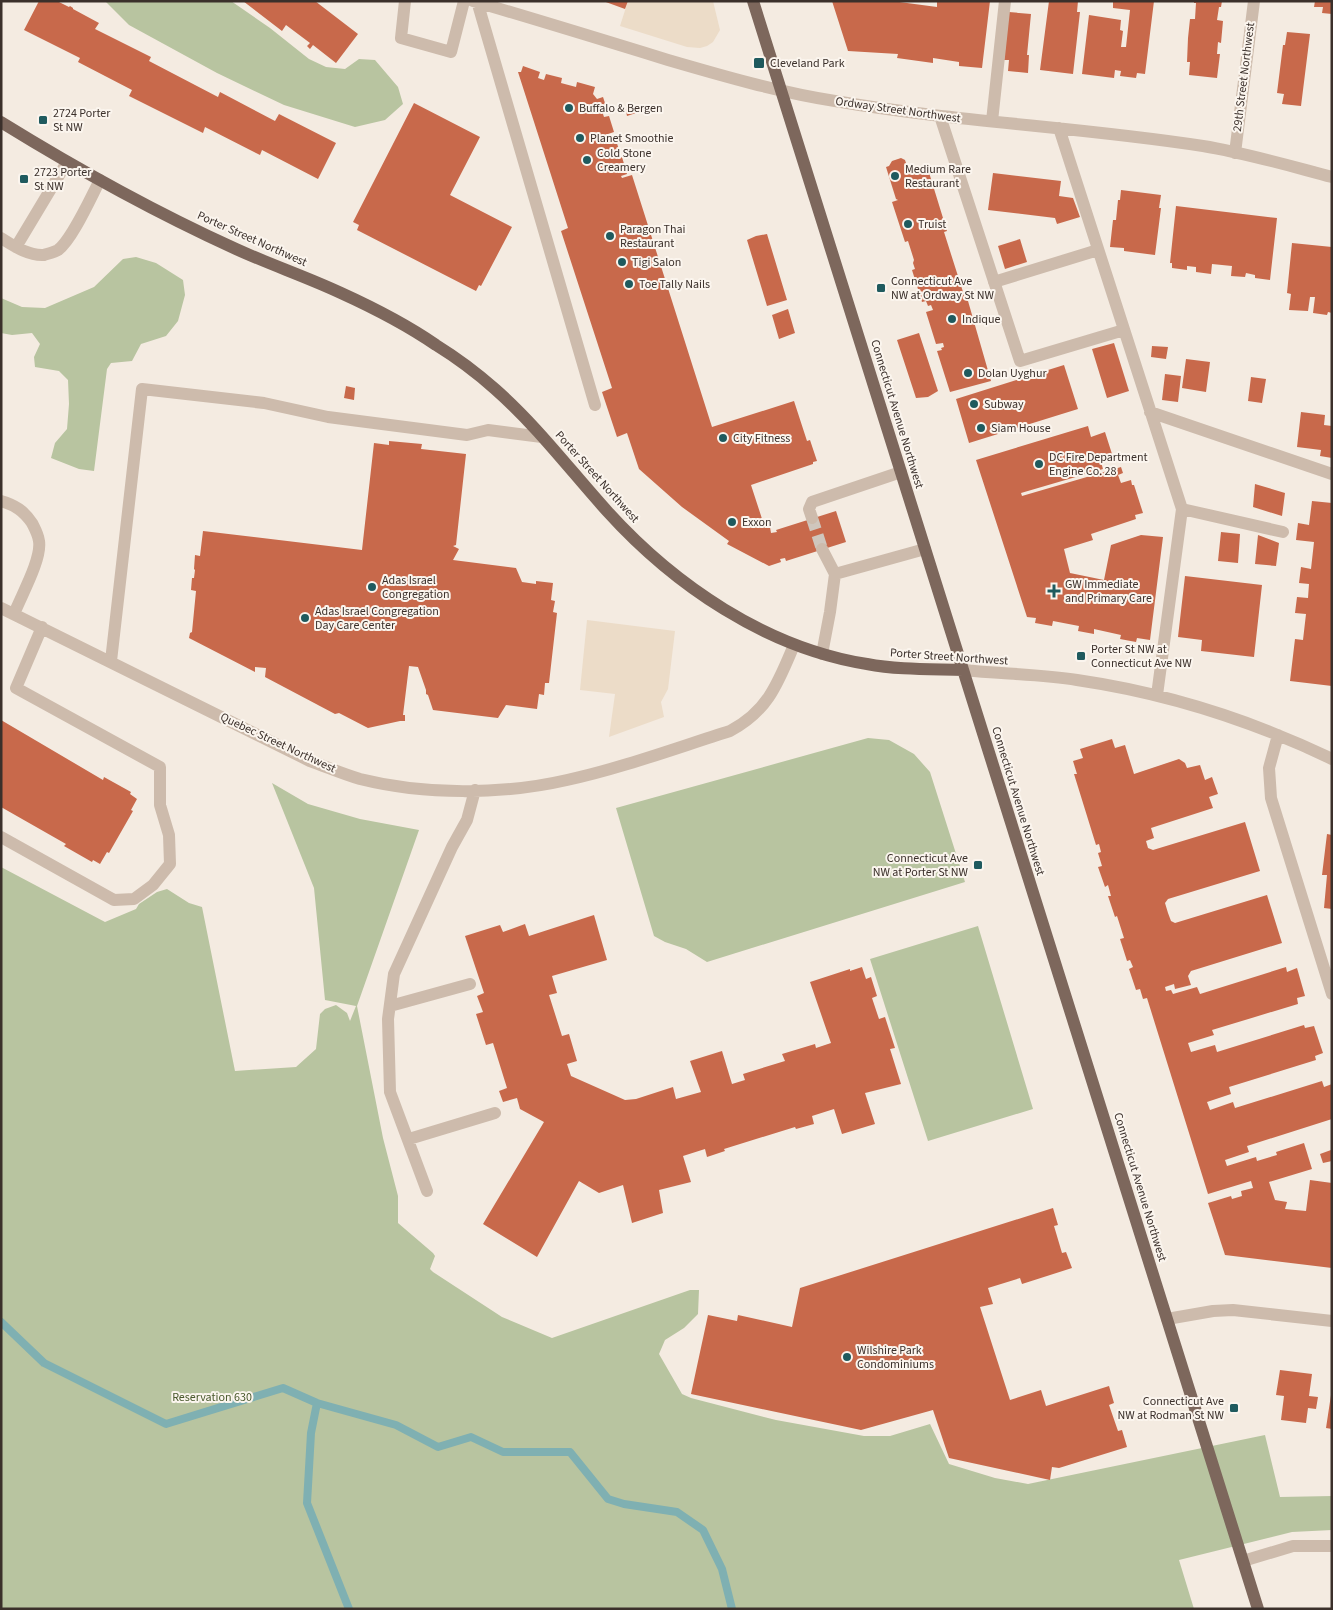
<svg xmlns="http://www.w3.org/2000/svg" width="1333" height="1610" viewBox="0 0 1333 1610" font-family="'Source Sans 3',sans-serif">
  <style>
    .green { fill: #b8c4a0 }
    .plaza { fill: #ecdcc8 }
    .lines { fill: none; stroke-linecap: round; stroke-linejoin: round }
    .stream { stroke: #7fb0b2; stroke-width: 8 }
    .building { fill: #c8694b }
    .minor-tunnel { stroke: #cfc6bd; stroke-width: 12; stroke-dasharray: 12 6; stroke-linecap: butt }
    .minor { stroke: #cdbbac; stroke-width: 12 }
    .major { stroke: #7d675c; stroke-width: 12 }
    .poi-dot { fill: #1f5a5e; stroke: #fbf5ee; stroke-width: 2 }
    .labels { text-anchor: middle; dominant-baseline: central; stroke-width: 4; stroke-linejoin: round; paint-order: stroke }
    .poi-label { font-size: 12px; fill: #3b302b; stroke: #fbf5ee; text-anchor: start }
    .street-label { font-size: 12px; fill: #3b302b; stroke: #fbf5ee }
    .park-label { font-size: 12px; fill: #4a5a2e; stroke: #fbf5ee }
  </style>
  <rect width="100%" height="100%" fill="#f4ebe1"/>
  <path class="green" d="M105,1H231L270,28L309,59L326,67L345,69L359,59L375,60L398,87L403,104L385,120L355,127L284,105L217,73L129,25Z
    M136,257L156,263L183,280L185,295L178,321L166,336L141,344L132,361L111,363L107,369L94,471L79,469L51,458L55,443L67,429L69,404L68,380L59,371L35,367L34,357L40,344L32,333L12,335L1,333V298L22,307L45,308L94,287L123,259Z
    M868,738L889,740L914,754L930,772L965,882L707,962L686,949L665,942L654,936L616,808Z
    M272,783L308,804L360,819L419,830L357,1006L383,1138L398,1196V1223L433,1253L435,1256L430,1269L433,1272L502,1317L552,1338L690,1290H699L698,1314L684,1328L665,1340L659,1354L682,1394L691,1398L776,1420L864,1436H890L930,1424L949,1464L995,1478L1028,1484L1265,1435L1280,1497L1332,1496V1530L1292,1532L1179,1560L1194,1609H1V867L105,922L136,909L139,904L157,892L167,889L189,903L202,907L235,1071L296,1067L316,1049L320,1014L325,1009L336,1005L347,1013L350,1021L356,1006L325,1000L314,888Z
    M978,926L1033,1109L928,1141L870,959Z"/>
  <path class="plaza" d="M628,1H713L720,30L713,42L707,46L700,48L687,47L620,26Z
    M587,620L675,631L668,689L661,702L664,717L609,737L615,694L580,690Z"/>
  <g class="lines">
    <path class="stream" d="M1,1322L44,1363L166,1424L283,1388L317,1403L396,1425L438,1447L471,1437L503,1452H570L608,1499L624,1504L677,1512L703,1530L722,1569L732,1609
      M317,1403L311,1433L307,1503L349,1609"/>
  </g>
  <path class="building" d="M39,1H57L69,7L70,6L73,8V9L99,23L95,29L151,57L149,61L218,97L220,92L275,121L279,114L336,143L318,179L262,150L260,155L205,127L203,133L129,96L132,90L78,62L80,58L24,30Z
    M243,1H315L358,34L336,63L313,45L310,49L307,46L310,43L286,25L282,31Z
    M603,1H628L625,9Z
    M832,1H892L937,7V1H990L982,68L959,66V62L933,58V63L897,58L898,54L848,51Z
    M1049,1H1078L1077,12H1080L1073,74L1040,70Z
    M1113,1H1154L1145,74L1137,73L1136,78L1120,76L1121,71L1115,70L1114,78L1082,74L1089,15L1121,20L1120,30L1123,31L1121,47H1126L1130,10L1113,8Z
    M1194,1H1222L1221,7H1219L1217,20L1223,21L1221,43L1218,42L1217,54H1220L1217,78L1189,75L1190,62H1187L1188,38L1190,19H1195L1196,3H1194Z
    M1315,1H1332V14L1322,13L1323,7H1314Z
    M1009,12L1031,14L1027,55H1029L1028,73L1008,71L1009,60H1004Z
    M1287,32L1310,34L1301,106L1282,104L1284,94L1277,93L1283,45H1285Z
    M523,66L540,72L538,78L544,80L546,74L562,78L561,83L576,87L577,82L595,87L593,94L597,99L603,97L608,112L603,114L604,117L609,116L614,132L608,134L610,139L615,137L620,153L615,155L616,159L622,157L627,174L621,176L622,178L632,175L712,427L794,401L807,441L810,440L817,461L813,462V464L751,485L765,528L770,527L771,533L777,532L776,530L836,511L846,542L786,561L785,558L780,559L781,562L769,566L727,544L729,541L682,507L639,469L627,433L617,437L602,392L612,388L561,231L568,228L518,72H521Z
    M414,103L480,137L450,195L512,227L481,286L479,285L476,291L357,230L359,225L353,222Z
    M634,104L636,113L627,116L625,107Z
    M901,158L905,160L909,172L927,166L947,231L944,232L950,251L964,295L966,294L991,381L950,392L937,351L942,350L941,348L944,347L943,343L936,344L926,312L933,310L931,305L928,306L926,301L922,302L912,270L915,269L913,263L914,260L908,241L905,242L892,202L898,200L896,199L886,167L889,166L892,161Z
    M993,173L1061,181L1059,196L1073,198L1080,217L1057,224L1055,218L988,210Z
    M1121,190L1161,195L1159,208H1161L1155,255L1124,251V248L1110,247L1113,220H1116L1118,200H1120Z
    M1176,206L1277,218L1270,280L1255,278V275L1246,273L1245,277L1231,276L1232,266L1212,264L1211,274L1196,272V267L1187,266V270L1172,268V263H1170Z
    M767,234L787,300L767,306L747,240L756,236Z
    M1020,239L1027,262L1005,269L998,246Z
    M1292,243L1332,247V313L1328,312L1327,315L1313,313L1315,297H1310L1308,311L1289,310L1291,294L1287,293Z
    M788,309L795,333L779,339L772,315Z
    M919,333L938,391L928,397L916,398L897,340Z
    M1114,343L1129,391L1107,398L1092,349Z
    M1152,346L1168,347L1166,359L1151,357Z
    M1186,359L1210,362L1206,392L1182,388Z
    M1064,365L1078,409L969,443L956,399Z
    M1165,374L1181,376L1178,402L1162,400Z
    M1251,377L1266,379L1262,403L1248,401Z
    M346,386L355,388L354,400L344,398Z
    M1301,412L1325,415L1324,425L1332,426V458L1320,456L1321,450L1297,447Z
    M1088,426L1091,437L1105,432L1112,454L1100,459L1103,469L1021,493L1022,496L1121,467L1123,473L1118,475L1121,483L1131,480L1132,485H1134L1143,513L1135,515L1136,519L1091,534L1093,540L1064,549L1070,573L1104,580L1111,545L1141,535L1163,537L1150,640L1137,638L1136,642L1120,639L1121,635L1094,629V634L1078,631L1079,626L1053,621L1052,626L1035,623L1036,618L1027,617L976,460Z
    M389,441L422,444L421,449L466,454L456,545L453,546L459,549L453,560L516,568L522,582L536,584V581L553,583L551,600L555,601L553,612L557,613L549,683H545L544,695L539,694L537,709L506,705L498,718L433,710L428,695L426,694V690L418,667L409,666L403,715H405V721H400L368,728L339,713L335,714L265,677L266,668L255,667V672L189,638L190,633L192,632L196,591L191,590L192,578H194L195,570L194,569L195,555L200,556L203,531L362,550L374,443L389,445Z
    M1255,484L1285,493L1282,516L1253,507Z
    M1312,501L1332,503V686L1290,681L1295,639L1303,640L1306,614L1295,613L1297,597L1308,598L1309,584L1299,583L1301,567L1311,569L1314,542L1296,540L1298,523L1309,525Z
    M1221,532L1240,534L1238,563L1218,561Z
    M1258,535L1279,543L1276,566L1255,564Z
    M1185,576L1262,585L1254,657L1201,651L1202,640L1178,637Z
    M1,720L103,780L104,777L131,792L130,794L137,799L131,810L133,811L109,853L107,852L100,864L93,860L92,862L64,846L66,844L1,807Z
    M1112,739L1115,748L1125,745L1134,774L1179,759L1185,763L1187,768L1200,765L1205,780L1212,777L1218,794L1209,797L1213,808L1151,828L1154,838L1146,841L1148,848L1153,850L1245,822L1260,871L1168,899L1165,903L1168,913L1171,921L1175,923L1267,895L1282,943L1191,971L1188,976L1191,985L1175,989L1174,984L1165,987L1166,991L1171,990L1173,994L1197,987L1200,994L1286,967L1287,972L1297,968L1305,996L1297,998L1298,1004L1212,1030L1214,1035L1188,1043L1191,1052L1215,1045L1217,1052L1304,1025L1305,1028L1314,1026L1323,1053L1315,1056L1316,1060L1229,1087L1231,1094L1207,1102L1210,1110L1233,1102L1235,1108L1322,1081L1324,1087L1332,1084V1119L1247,1146L1249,1152L1225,1160L1227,1166L1256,1157L1257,1161L1277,1155L1276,1152L1304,1143L1312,1169L1269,1182L1275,1200L1287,1202L1285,1209L1306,1211L1310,1180L1332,1183V1268L1225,1255L1208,1203L1231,1196L1232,1199L1242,1196L1241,1191L1253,1188L1251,1181L1208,1194L1147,998L1143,999L1140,989L1136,990L1129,969L1133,967L1130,960L1127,961L1120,939L1124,938L1117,916L1115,917L1108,896H1111L1108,885L1105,887L1098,867L1102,866L1098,853L1101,852L1099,844L1096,845L1074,774H1077L1073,761L1083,758L1080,749Z
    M1327,834L1332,835V909L1324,908L1327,875H1322Z
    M594,915L607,960L552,976L557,993L549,995L562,1036L569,1034L577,1061L567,1064L571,1076L625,1100L636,1099L673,1087L676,1099L701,1092L690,1061L722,1051L732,1084L745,1080L743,1074L785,1061L782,1054L815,1044L816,1048L831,1043L810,982L850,969V971L862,967L866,979L871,977L877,996L872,998L879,1019L885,1017L895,1048L890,1049L901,1084L865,1093L875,1124L842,1134L834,1109L812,1116L814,1124L796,1129L795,1127L724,1149L725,1151L707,1157L705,1149L683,1156L691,1182L659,1190L663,1213L632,1223L623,1185L599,1193L579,1181L537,1257L483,1224L544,1122L520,1109L517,1098L503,1102L499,1091L507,1088L493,1043L486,1045L476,1014L483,1012L477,996L484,993L465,936L500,925L503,932L525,924L529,936Z
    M1331,1150L1332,1161L1323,1163L1320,1154Z
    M1053,1208L1058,1225L1054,1226L1062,1253L1066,1252L1072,1268L1022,1284L1020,1278L988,1288L993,1304L980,1307L1010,1400L1041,1390L1046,1406L1109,1386L1114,1403L1109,1405L1118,1431L1122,1430L1127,1447L1059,1468L1052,1467L1050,1480L949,1458L933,1410L861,1430L691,1394L708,1315L737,1321L738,1315L792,1327L800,1288Z
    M1280,1370L1312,1374L1309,1396L1318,1397L1316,1409L1308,1408L1306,1423L1281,1420L1284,1396L1276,1395Z
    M1331,1395H1332V1429L1326,1428Z"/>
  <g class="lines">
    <path class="minor-tunnel" d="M812,518L822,549"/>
    <path class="minor" d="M405,1L401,38L451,52L464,1
      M473,1C538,20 603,40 668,60C723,76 778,92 835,101C957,122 1081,127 1203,146C1246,153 1290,166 1332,177
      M477,1L595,405
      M940,116L1020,361L1124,330
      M992,121L1005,1
      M1059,128L1182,509L1157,695
      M1235,153L1254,1
      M1,238C14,246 28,256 44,255C47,254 55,252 58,250C72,240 91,197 100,180
      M16,247L67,162
      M994,282L1098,250
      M1150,412L1332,474
      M1,501C15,505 24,511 32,523C35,529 38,534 39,541C42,559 21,596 14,614
      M1182,509L1283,532
      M812,518L809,509L812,502L901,472
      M835,574L925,549
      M1,608L310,761C327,767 343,774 360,779C424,795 502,795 567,780C622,768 676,748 730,731C768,711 778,683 794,645
      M822,654L830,612L835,574L822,549
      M111,661L142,389L264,403L328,417L467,435L488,430L542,437
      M963,670C1001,674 1040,674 1077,680C1166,693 1251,720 1332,759
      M1278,735L1269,768L1271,798L1332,994
      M1,837L114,900L134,899L153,885L170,864L169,835L160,805V767L16,688L42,627
      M390,1006L470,984
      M409,1139L495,1113
      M427,1191L390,1092L388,1019L394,974L452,847L467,820L475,790
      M1167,1319L1213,1311L1233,1310L1332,1321
      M1243,1561L1293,1546H1332"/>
    <path class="major" d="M753,1L1258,1609
      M1,122C77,169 155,212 236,249C271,265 307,277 341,293C374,308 407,325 436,345C457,358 477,373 495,389C537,426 570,470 607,511C674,585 766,648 867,664C898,670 931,669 963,670"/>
  </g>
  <g class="poi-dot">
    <rect x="753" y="57" width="12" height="12" rx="2.5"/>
    <circle cx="569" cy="108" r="5"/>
    <rect x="38" y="115" width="10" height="10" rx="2.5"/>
    <circle cx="580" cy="138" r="5"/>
    <circle cx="587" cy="160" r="5"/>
    <circle cx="895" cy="176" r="5"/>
    <rect x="19" y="174" width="10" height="10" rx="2.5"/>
    <circle cx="908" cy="224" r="5"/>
    <circle cx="610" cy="236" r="5"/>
    <circle cx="622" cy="262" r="5"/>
    <circle cx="629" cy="284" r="5"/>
    <rect x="876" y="283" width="10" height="10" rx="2.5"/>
    <circle cx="952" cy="319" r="5"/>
    <circle cx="968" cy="373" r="5"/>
    <circle cx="974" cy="404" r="5"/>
    <circle cx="981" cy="428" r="5"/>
    <circle cx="723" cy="438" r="5"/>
    <circle cx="1039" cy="464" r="5"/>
    <circle cx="732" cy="522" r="5"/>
    <circle cx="372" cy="587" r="5"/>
    <path d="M1051.5 583.5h5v5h5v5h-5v5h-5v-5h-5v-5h5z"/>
    <circle cx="305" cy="618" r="5"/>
    <rect x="1076" y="651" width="10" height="10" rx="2.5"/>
    <rect x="973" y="860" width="10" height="10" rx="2.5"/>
    <circle cx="847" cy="1357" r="5"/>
    <rect x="1229" y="1403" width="10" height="10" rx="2.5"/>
  </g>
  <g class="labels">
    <g class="poi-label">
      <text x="770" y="63">Cleveland Park</text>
      <text x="579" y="108">Buffalo &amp; Bergen</text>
      <text x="53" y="113">2724 Porter<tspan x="53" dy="14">St NW</tspan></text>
      <text x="590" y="138">Planet Smoothie</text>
      <text x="597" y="153">Cold Stone<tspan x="597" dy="14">Creamery</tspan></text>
      <text x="905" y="169">Medium Rare<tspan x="905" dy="14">Restaurant</tspan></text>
      <text x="34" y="172">2723 Porter<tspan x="34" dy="14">St NW</tspan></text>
      <text x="918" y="224">Truist</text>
      <text x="620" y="229">Paragon Thai<tspan x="620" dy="14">Restaurant</tspan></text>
      <text x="632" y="262">Tigi Salon</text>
      <text x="891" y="281">Connecticut Ave<tspan x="891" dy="14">NW at Ordway St NW</tspan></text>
      <text x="639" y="284">Toe Tally Nails</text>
      <text x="962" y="319">Indique</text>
      <text x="978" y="373">Dolan Uyghur</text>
      <text x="984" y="404">Subway</text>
      <text x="991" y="428">Siam House</text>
      <text x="733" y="438">City Fitness</text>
      <text x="1049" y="457">DC Fire Department<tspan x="1049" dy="14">Engine Co. 28</tspan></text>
      <text x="742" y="522">Exxon</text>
      <text x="382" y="580">Adas Israel<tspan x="382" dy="14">Congregation</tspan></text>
      <text x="1065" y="584">GW Immediate<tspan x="1065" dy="14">and Primary Care</tspan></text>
      <text x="315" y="611">Adas Israel Congregation<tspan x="315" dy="14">Day Care Center</tspan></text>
      <text x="1091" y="649">Porter St NW at<tspan x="1091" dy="14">Connecticut Ave NW</tspan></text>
      <text x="968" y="858" text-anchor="end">Connecticut Ave<tspan x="968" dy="14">NW at Porter St NW</tspan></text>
      <text x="857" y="1350">Wilshire Park<tspan x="857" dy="14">Condominiums</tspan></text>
      <text x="1224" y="1401" text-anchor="end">Connecticut Ave<tspan x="1224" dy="14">NW at Rodman St NW</tspan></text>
    </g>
    <g class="street-label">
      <text transform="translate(1244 77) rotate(-83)">29th Street Northwest</text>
      <text transform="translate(898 110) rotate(8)">Ordway Street Northwest</text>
      <text transform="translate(252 239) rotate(24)">Porter Street Northwest</text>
      <text transform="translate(897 414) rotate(73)">Connecticut Avenue Northwest</text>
      <text transform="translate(597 477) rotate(48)">Porter Street Northwest</text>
      <text transform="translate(949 657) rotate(4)">Porter Street Northwest</text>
      <text transform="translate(278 743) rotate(25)">Quebec Street Northwest</text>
      <text transform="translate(1018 801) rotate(73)">Connecticut Avenue Northwest</text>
      <text transform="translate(1140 1187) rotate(73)">Connecticut Avenue Northwest</text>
    </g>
    <g class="park-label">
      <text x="212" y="1397">Reservation 630</text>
    </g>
  </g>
  <rect width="1333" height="1610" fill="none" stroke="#3b302b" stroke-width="5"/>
</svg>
